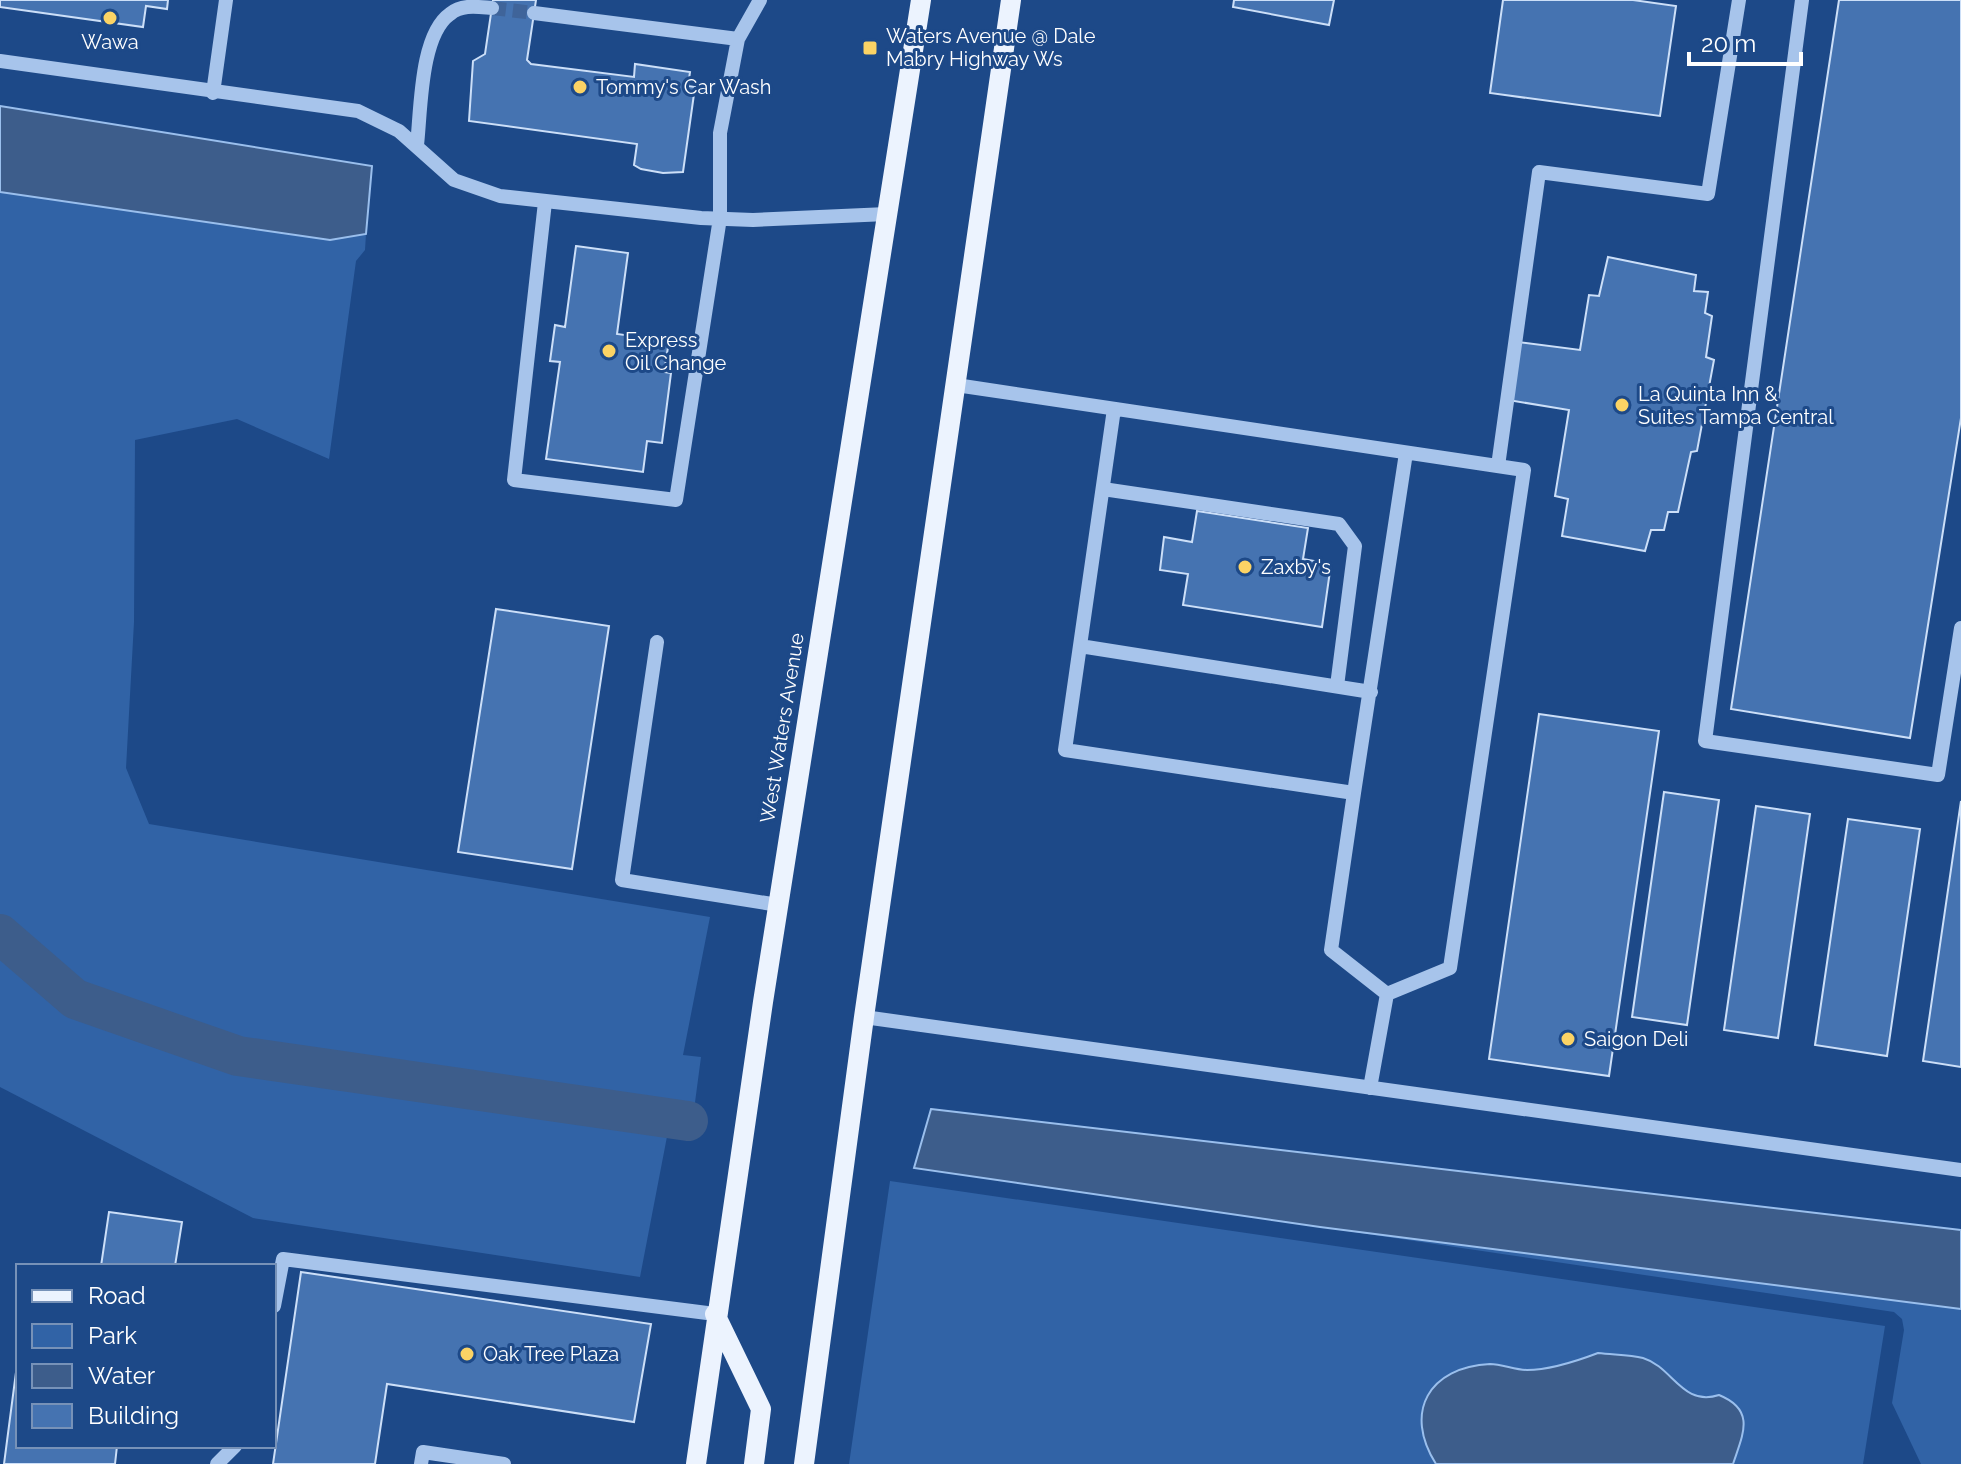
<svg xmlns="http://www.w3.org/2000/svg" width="1961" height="1464" viewBox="0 0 1961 1464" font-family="Raleway,sans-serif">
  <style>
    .green { fill: #3163a6 }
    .water { fill: #3d5d8b; stroke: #9abfed; stroke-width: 2 }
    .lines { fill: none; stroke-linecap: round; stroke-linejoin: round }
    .canal { stroke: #3d5d8b; stroke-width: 40 }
    .building { fill: #4573b1; stroke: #ccdff8; stroke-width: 2 }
    .minor-tunnel { stroke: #3f649a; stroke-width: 14; stroke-dasharray: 14 7; stroke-linecap: butt }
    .minor { stroke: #a7c4eb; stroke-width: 14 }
    .major { stroke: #ecf3fe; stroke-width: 20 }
    .poi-dot { fill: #fbd365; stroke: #1d4988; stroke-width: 3 }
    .labels { text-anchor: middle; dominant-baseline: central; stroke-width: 6; stroke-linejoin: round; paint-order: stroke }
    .poi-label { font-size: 20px; fill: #fff; stroke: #1d4988; text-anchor: start }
    .street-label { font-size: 20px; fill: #fff; stroke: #1d4988 }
  </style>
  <rect width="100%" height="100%" fill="#1d4988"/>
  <path class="green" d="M0,192L330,240L366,234L365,250L356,261L329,459L237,419L135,440L134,622L126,768L149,824L710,917L683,1055L701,1057L692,1125L670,1121L640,1277L253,1218L0,1087Z
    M890,1181L1885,1326L1863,1464H849Z
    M1320,1227L1961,1309V1464H1921L1892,1403L1904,1330L1902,1319L1894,1312Z"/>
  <path class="water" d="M0,106L372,166L366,234L330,240L0,192Z
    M931,1109L1961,1230V1309L1320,1227L914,1168Z
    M1598,1353C1613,1355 1629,1354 1643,1358C1673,1367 1682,1407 1719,1395C1756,1410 1743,1434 1733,1464H1436C1403,1412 1429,1367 1490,1364C1502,1364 1515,1370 1527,1370C1550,1370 1577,1361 1598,1353Z"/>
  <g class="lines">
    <path class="canal" d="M0,934L75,999L238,1056L688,1121"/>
  </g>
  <path class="building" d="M0,0H168L167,9L146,6L143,27L0,7Z
    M493,0H536L527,60L531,64L634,77L635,64L690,72L688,86L695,87L683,172L663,173L641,169L634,165L637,144L469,121L473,61L485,54Z
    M1234,0H1334L1329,25L1233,7Z
    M1503,0H1633L1676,6L1660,116L1490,93Z
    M1839,0H1961V418L1910,738L1731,709Z
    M576,246L628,253L617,334L669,341L664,372L671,373L662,443L647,441L643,472L546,459L560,362L550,361L555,325L565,327Z
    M1608,257L1696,275L1694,291L1708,292L1705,313L1712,316L1706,357L1714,360L1697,451L1691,452L1678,512H1668L1664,530H1651L1645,551L1562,536L1568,499L1555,496L1569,410L1508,400L1518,342L1580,350L1589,295L1599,296Z
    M1197,511L1308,528L1303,559L1331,564L1322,627L1183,605L1188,574L1160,570L1164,537L1192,542Z
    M496,609L609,626L572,869L458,852Z
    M1539,714L1659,731L1609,1076L1489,1059Z
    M1664,792L1719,800L1687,1025L1632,1017Z
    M1961,801V1067L1923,1061Z
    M1756,806L1810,814L1778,1038L1724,1030Z
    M1848,819L1920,829L1887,1056L1815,1045Z
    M109,1212L182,1222L175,1266H101Z
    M301,1272L651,1324L634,1422L387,1384L375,1464H273Z
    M18,1357V1446H117L115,1464H4Z"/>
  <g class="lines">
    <path class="minor-tunnel" d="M492,8L534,13"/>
    <path class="minor" d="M1802,0L1705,741L1938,775L1961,628
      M534,13L738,39
      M0,61L358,111L399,131L454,180L500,196L701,218L753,220L887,214
      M213,93L226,0
      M417,145C421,110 420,35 450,14C462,4 478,7 492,8
      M545,202L514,480L676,500L720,218V133L738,39L760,0
      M956,385L1524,470L1450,968L1387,994L1370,1088
      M1114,409L1065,750L1354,793L1331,950L1387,994
      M1498,466L1539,172L1708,194L1739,0
      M1103,489L1339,524L1355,546L1337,686
      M657,642L622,880L778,905
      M1080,646L1371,692
      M1354,793L1406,453
      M864,1017L1961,1170
      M274,1306L283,1259L715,1314
      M217,1464L235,1446
      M421,1464L423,1452L504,1464"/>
    <path class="major" d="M715,1314L761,1409L754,1464
      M696,1464L763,1002L921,0
      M804,1464L864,1017L1011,0"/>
  </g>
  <g class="poi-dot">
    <circle cx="110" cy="18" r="8"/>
    <rect x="862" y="40" width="16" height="16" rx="4"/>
    <circle cx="580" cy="87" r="8"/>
    <circle cx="609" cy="351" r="8"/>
    <circle cx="1622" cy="405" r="8"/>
    <circle cx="1245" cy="567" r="8"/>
    <circle cx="1568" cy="1039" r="8"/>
    <circle cx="467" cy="1354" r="8"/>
  </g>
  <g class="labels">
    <g class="poi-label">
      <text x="886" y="36">Waters Avenue @ Dale<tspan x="886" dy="23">Mabry Highway Ws</tspan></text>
      <text x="110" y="42" text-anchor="middle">Wawa</text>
      <text x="596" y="87">Tommy's Car Wash</text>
      <text x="625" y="340">Express<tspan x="625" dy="23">Oil Change</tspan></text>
      <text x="1638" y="394">La Quinta Inn &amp;<tspan x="1638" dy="23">Suites Tampa Central</tspan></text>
      <text x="1261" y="567">Zaxby's</text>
      <text x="1584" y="1039">Saigon Deli</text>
      <text x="483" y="1354">Oak Tree Plaza</text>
    </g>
    <g class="street-label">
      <text transform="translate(782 728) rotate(-81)">West Waters Avenue</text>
    </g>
  </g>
  <rect x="16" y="1264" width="260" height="184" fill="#1d4988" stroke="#7792b8" stroke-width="2"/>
  <rect x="32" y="1290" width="40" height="12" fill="#ecf3fe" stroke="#7792b8" stroke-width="2"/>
  <text x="88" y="1304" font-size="24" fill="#ffffff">Road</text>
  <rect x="32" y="1324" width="40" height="24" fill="#3163a6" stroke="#7792b8" stroke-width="2"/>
  <text x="88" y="1344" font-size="24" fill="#ffffff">Park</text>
  <rect x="32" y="1364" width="40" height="24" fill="#3d5d8b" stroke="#7792b8" stroke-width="2"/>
  <text x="88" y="1384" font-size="24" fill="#ffffff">Water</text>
  <rect x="32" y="1404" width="40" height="24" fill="#4573b1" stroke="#7792b8" stroke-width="2"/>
  <text x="88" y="1424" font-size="24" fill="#ffffff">Building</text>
  <path d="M1689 52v12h112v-12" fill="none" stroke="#ffffff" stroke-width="4"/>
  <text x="1701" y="52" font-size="24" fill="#ffffff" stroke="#1d4988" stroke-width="6" paint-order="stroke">20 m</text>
</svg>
